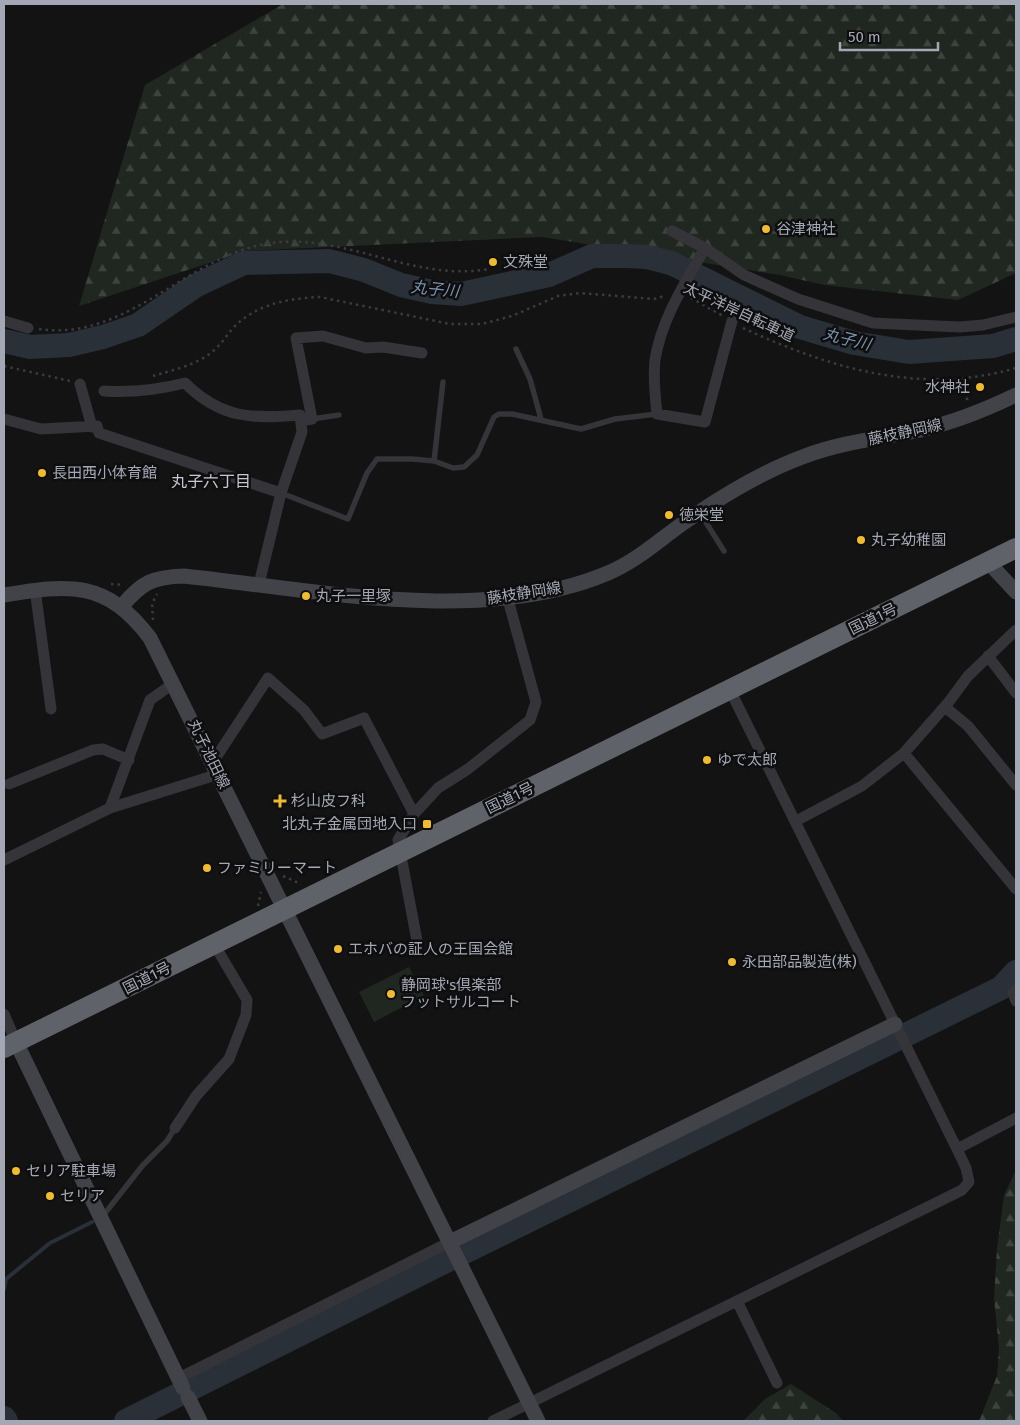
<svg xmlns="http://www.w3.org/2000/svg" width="1020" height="1425" viewBox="0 0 1020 1425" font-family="'Fira Sans','Noto Sans JP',sans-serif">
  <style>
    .grass { fill: #1f2720 }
    .forest { fill: url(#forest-firs) }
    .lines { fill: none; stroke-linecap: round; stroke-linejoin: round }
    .stream { stroke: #293038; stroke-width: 4 }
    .river { stroke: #293038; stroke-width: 24 }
    .path { stroke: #3a3b40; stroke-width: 2.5; stroke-dasharray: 2.5 4; stroke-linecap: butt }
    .lane { stroke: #343439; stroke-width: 5.5 }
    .street { stroke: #343439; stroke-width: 11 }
    .secondary { stroke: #424349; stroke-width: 15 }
    .highway { stroke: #60626a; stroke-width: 20 }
    .poi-dot { fill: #efbc2f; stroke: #0e0e0f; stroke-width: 2 }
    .labels { text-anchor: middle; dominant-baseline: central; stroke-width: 5; stroke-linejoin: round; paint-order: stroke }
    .poi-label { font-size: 15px; fill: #a4a8b5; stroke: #0e0e0f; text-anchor: start }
    .street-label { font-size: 15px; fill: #a4a8b5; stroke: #0e0e0f }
    .water-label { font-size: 16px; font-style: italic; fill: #7b94b0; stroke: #0e0e0f }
    .neighbourhood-label { font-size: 16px; fill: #c5c7d1; stroke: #0e0e0f }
  </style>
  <defs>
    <pattern id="forest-firs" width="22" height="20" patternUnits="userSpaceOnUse" patternTransform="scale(1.25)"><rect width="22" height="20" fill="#1f2720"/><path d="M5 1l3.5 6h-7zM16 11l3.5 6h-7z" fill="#3d443e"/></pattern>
  </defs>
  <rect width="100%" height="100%" fill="#131314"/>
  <path class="grass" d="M409,967L424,996L374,1022L359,992Z"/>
  <path class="forest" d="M283,4H1016V273L958,300L824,285L780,275L542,237L245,251L79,306L145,85Z
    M1016,1170V1421H979L997,1376L999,1349L994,1298L997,1249L1004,1195Z
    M791,1384L836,1413L843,1421H743L765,1399Z"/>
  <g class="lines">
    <path class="stream" d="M4,1289L6,1279L50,1243L92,1222"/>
    <path class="river" d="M4,341L30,347L69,345L103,337L138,325L195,286L244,263L329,261L364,270L401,285L432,292L461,294L549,275L592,256H626L647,257L671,263L800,327L854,343L909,352L993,346L1016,339
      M4,1418L6,1421
      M126,1421L440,1264L1001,988L1016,972"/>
    <path class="path" d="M691,298L723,316
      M743,328C830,368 920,396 1016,368
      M39,329C125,342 186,258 265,244C341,230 413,283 489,269
      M4,366L70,381
      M153,376C173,370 196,365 212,352C222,344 227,334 235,326C257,304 290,298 320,297L450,324H482L512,316L558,296L580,293L654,299L664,296
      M961,379L968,402
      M111,584L123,585
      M153,620L152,604L157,594
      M283,876L301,884
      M258,906L261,892"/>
    <path class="lane" d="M516,349L530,379L541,419
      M312,419L339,415
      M434,461L443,382
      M281,493L348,519L367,473L377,459H412L434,461L453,468L464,467L477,455L494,417L499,414H512L581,429L615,419L657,414
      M700,513L724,551
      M102,1217L143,1165L167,1141L175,1128"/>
    <path class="street" d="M672,231L705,248C685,283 661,320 655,360C653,377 655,396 657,414L705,422L732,321
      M705,248L744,275L798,299L873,323L960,327L983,325L1016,317
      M4,321L28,328
      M80,384L92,427
      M104,391C133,393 157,390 185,383C221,419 253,419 300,415L302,432L281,493L259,584
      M4,419L41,429L97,426L99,433L281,493
      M301,421L312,419L296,338L323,336L366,348L383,347L422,353
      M35,589L51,709
      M988,656L1016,693
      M945,707L968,726L1016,785
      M904,753L1016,889
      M213,762L268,678L304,710L322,734L364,718L414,814
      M9,784L93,750L103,749L129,760
      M110,808L150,700L174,683
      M796,821L862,786L904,753L948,703L968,676L1016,630
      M4,860L110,808L219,774
      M418,946L398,840L414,814L438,788L468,769L530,720L536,702L507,596
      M1016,989L1013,993L1016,1001
      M4,1014L16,1042
      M175,1128L196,1096L229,1059L246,1015L247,1000L214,944
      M957,1149L1016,1118
      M737,1301L777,1383
      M179,1378L450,1242
      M493,1421L950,1196L962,1190L969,1182L966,1168L957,1149L730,690"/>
    <path class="secondary" d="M988,562L1016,592
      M4,595C70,584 106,580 150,638L538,1421
      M122,606C142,582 153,577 184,576C315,590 483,626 608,573C635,562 658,541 682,524C720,497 761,472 805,456C842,442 882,438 921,430C955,422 985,410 1016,395
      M16,1042L183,1388
      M450,1242L895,1024
      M188,1397L200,1421"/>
    <path class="highway" d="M4,1048L1016,548"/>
  </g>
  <g class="poi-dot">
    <circle cx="766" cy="229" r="5"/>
    <circle cx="493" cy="262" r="5"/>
    <circle cx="980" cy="387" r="5"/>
    <circle cx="42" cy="473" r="5"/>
    <circle cx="669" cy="515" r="5"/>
    <circle cx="861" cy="540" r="5"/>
    <circle cx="306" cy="596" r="5"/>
    <circle cx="707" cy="760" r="5"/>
    <path d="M277.5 793.5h5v5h5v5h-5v5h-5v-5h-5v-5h5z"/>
    <rect x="422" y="819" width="10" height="10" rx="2.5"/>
    <circle cx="207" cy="868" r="5"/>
    <circle cx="338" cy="949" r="5"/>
    <circle cx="732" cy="962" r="5"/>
    <circle cx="391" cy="994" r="5"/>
    <circle cx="16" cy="1171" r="5"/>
    <circle cx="50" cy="1196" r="5"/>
  </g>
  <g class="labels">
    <g class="poi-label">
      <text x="776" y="229">谷津神社</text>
      <text x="503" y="262">文殊堂</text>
      <text x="970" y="387" text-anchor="end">水神社</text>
      <text x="52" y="473">長田西小体育館</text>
      <text x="679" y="515">徳栄堂</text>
      <text x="871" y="540">丸子幼稚園</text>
      <text x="316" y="596">丸子一里塚</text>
      <text x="717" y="760">ゆで太郎</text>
      <text x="291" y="801">杉山皮フ科</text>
      <text x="417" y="824" text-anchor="end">北丸子金属団地入口</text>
      <text x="217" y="868">ファミリーマート</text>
      <text x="348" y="949">エホバの証人の王国会館</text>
      <text x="742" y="962">永田部品製造(株)</text>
      <text x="401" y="985">静岡球's倶楽部<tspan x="401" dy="17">フットサルコート</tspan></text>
      <text x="26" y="1171">セリア駐車場</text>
      <text x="60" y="1196">セリア</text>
    </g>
    <g class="street-label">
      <text transform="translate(739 312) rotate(25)">太平洋岸自転車道</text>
      <text transform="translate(905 432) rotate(-12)">藤枝静岡線</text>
      <text transform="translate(524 593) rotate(-9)">藤枝静岡線</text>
      <text transform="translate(873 619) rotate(-26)">国道1号</text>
      <text transform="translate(209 754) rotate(64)">丸子池田線</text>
      <text transform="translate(510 798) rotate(-26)">国道1号</text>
      <text transform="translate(147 978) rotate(-27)">国道1号</text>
    </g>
    <g class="water-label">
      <text transform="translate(435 289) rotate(6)">丸子川</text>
      <text transform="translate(847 339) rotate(14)">丸子川</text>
    </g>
    <g class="neighbourhood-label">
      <text x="211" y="481">丸子六丁目</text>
    </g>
  </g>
  <rect width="1020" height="1425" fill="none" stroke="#a4a8b5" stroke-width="10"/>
  <path d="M840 42v8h98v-8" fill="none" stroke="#a4a8b5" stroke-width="2.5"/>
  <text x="848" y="42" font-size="15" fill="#a4a8b5" stroke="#0e0e0f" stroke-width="4" paint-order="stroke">50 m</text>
</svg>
